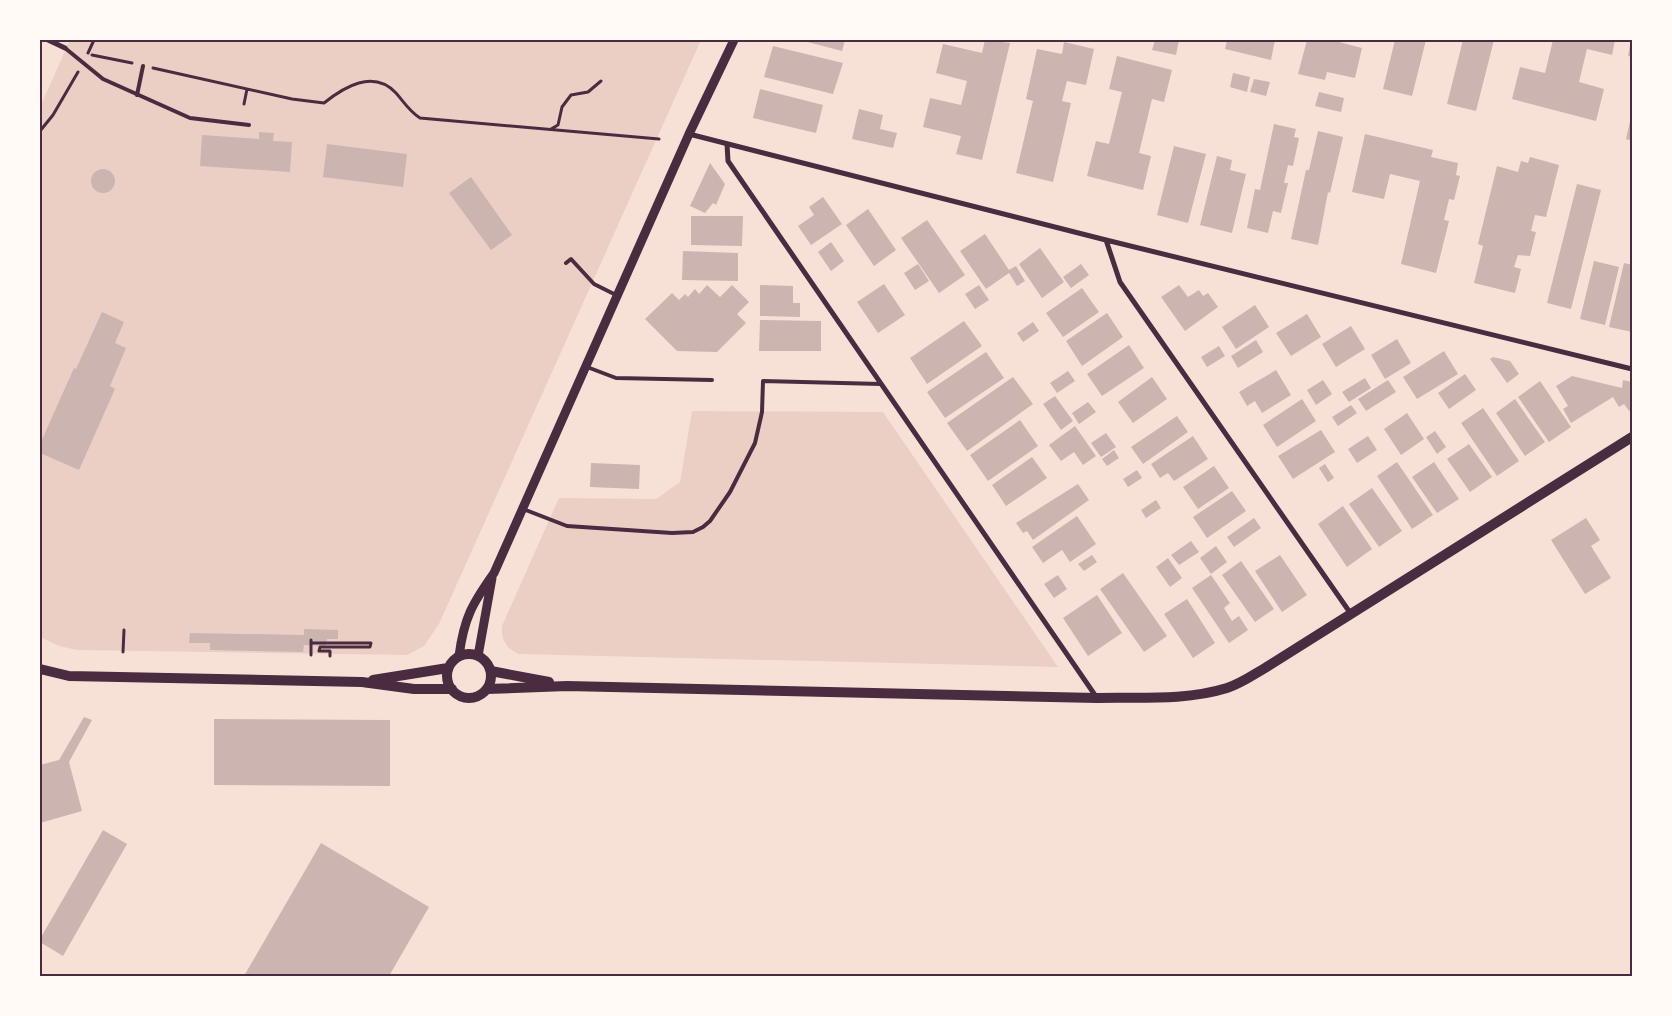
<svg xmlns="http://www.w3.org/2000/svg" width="1672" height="1016" viewBox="0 0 1672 1016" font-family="'Archivo Narrow',sans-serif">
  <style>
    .green { fill: #ebcfc5 }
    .building { fill: #ccb4b1 }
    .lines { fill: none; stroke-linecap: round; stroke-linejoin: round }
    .path { stroke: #4a2c40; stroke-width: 3 }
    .service { stroke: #4a2c40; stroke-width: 4 }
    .minor { stroke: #4a2c40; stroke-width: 5 }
    .tertiary { stroke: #4a2c40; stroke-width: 9 }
    .secondary { stroke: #4a2c40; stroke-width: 10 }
    .neatline { fill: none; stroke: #4a2c40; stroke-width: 2 }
  </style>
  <rect width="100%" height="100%" fill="#f7e1d7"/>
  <path class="green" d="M70,40H701L439,624L424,646L407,655L77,650L59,646L40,637V107Z
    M692,411L883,412L1058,667L519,654C506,649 501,639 502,626L559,498L656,499L680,482Z"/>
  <path class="building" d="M800,40H845L842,51Z
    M985,40L1010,43L982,160L956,154L961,136L923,127L930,98L961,105L967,81L936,73L943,44L982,53Z
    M1155,40H1179L1176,55L1152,50Z
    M1227,40H1275L1271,60L1225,49Z
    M1307,40H1339V42L1362,48L1355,78L1327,72L1325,80L1298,74Z
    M1395,40H1426L1412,96L1383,89Z
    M1463,40H1494L1476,111L1447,104Z
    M1553,40H1615L1612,55L1587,49L1579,82L1604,89L1596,121L1512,99L1520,67L1545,73Z
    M1631,40H1632V57L1628,56Z
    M1064,42L1094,49L1086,85L1067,81L1062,101L1071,103L1053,182L1016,173L1033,101L1026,99L1037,49L1062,54Z
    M773,46L843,63L833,94L764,77Z
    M1117,56L1172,70L1164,102L1152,99L1139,153L1151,156L1143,190L1087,176L1096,141L1109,144L1122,92L1109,89Z
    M1233,73L1250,77L1247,92L1230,87Z
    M1254,79L1270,82L1266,96L1250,92Z
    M760,89L823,105L816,133L753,118Z
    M1319,92L1344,98L1341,112L1315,106Z
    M859,109L883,115L880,129L897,133L893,148L852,139Z
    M1631,117H1632V141L1626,139Z
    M1274,124L1296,129L1294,137L1299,138L1293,166L1288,165L1284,183H1288L1281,213L1273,211L1268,233L1247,228L1255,189L1260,190Z
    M1318,131L1343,137L1330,193L1328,192L1318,245L1291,239L1306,170H1309Z
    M259,132L274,133L273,141L292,142L290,172L200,166L202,135L259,139Z
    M1365,134L1433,150L1431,157L1458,163L1456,175L1460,176L1454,200L1449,199L1444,220L1449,221L1436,273L1401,264L1420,181L1390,174L1384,199L1352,192Z
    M327,144L407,154L403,187L323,177Z
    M1174,146L1206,154L1188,223L1157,215Z
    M1217,156L1232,160L1230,170L1246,174L1232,233L1200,225Z
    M1530,157L1559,165L1546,217L1535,215L1531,231L1536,232L1530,256L1518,255L1514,267L1521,269L1515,293L1474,283L1483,246L1478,244L1497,166L1518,172L1521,161L1528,163Z
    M710,163L725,184L716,205L713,203L705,213L690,206Z
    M91 181a12 12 0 1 1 24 0a12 12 0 1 1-24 0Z
    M471,177L512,235L491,250L449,193Z
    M1577,184L1601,190L1571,309L1547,303Z
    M823,197L842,224L811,245L798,226L814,215L809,207Z
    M868,209L896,250L874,266L846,225Z
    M691,216H743L742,246L691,245Z
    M927,220L965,275L939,293L901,238Z
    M985,234L1009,270L1016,266L1025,281L1017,286L1009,273L986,289L960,251Z
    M831,242L844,261L831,271L818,252Z
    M1040,248L1064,282L1042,298L1019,264Z
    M683,251L738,253V281L682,280Z
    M1594,261L1619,267L1605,325L1580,319Z
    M1624,263L1632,265V332L1609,327Z
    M918,264L929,281L915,290L904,273Z
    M1081,264L1089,275L1071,288L1063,277Z
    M884,284L905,315L878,333L857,302Z
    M707,285L720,297L732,285L749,302L737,314L746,323L717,352L677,351L645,319L672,293L679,300L685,294L688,297L695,289L699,294Z
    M760,285L793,286V303H800V317L760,316Z
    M979,285L989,300L975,309L965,294Z
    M1179,285L1188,297L1199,290L1203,296L1208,293L1218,307L1185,331L1161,297Z
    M1082,288L1099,312L1063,337L1046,313Z
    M1255,305L1269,327L1236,349L1222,327Z
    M102,312L124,322L115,343L126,348L110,386L115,389L79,470L40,453V444L74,368L76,369Z
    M1107,313L1123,337L1082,366L1066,341Z
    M1307,314L1321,337L1291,356L1276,333Z
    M760,320L821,321V351H759Z
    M964,321L982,346L927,384L910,358Z
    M1033,322L1039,331L1023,342L1017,333Z
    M1351,326L1365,349L1336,367L1322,344Z
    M1397,339L1411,363L1385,379L1371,355Z
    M1256,340L1263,352L1238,368L1231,356Z
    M1129,345L1144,368L1102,396L1087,374Z
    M1219,346L1225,356L1207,367L1201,357Z
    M1444,351L1458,374L1417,399L1403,377Z
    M986,352L1004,378L945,418L927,392Z
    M1493,357L1510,361L1519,374L1507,383L1490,359Z
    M1276,370L1291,395L1262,413L1255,401L1247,406L1239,392Z
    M1068,371L1075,381L1057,393L1050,383Z
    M1465,374L1476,390L1449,409L1438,393Z
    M1572,376L1622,388L1623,380L1632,382V409L1629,411L1624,404L1619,407L1613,397L1571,423L1563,409L1568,406L1556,386Z
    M1013,377L1033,404L967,451L947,423Z
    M1152,377L1167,399L1133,423L1118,402Z
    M1365,378L1371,388L1349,402L1342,392Z
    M1323,380L1332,394L1316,405L1307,390Z
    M1388,380L1396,392L1366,411L1358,399Z
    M1540,381L1571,427L1549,442L1518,397Z
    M1055,396L1073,421L1061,430L1043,404Z
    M1302,399L1316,421L1277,447L1263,425Z
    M1515,399L1545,442L1525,456L1496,413Z
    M1088,402L1096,412L1079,424L1072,413Z
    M1351,405L1357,413L1338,426L1332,417Z
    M1483,408L1519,461L1497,476L1461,423Z
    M1407,413L1424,439L1401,455L1384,429Z
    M1177,416L1188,432L1143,464L1131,447Z
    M1020,420L1038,446L988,481L970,455Z
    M1075,426L1096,456L1083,465L1074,452L1061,461L1049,445Z
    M1321,430L1335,452L1293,479L1278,456Z
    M1435,431L1446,447L1437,454L1426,437Z
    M1106,433L1116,447L1101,457L1091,443Z
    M1193,436L1208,459L1174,481L1168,473L1160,478L1151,464Z
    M1368,436L1377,450L1357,463L1348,449Z
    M1469,444L1492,477L1470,492L1447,459Z
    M1114,450L1119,458L1107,466L1102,459Z
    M1032,457L1047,478L1006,506L992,485Z
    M1397,462L1433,515L1412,529L1377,476Z
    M1434,462L1459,499L1437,513L1412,477Z
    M591,463L640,465L639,489L590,487Z
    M1325,464L1334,478L1328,482L1319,468Z
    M1214,466L1229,488L1198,509L1183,487Z
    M1137,470L1142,478L1128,487L1123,479Z
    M1078,484L1089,500L1033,540L1027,531L1023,533L1016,523Z
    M1372,488L1402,531L1379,547L1349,504Z
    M1232,491L1246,511L1207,538L1193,517Z
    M1156,500L1161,508L1146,518L1141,510Z
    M1343,506L1372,549L1347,567L1318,524Z
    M1077,516L1096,544L1070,562L1062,550L1043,563L1032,547Z
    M1254,518L1261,528L1234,547L1227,537Z
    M1586,518L1600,540L1591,546L1611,578L1585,594L1551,540Z
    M1191,541L1199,552L1179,565L1171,555Z
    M1216,546L1227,562L1211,574L1200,558Z
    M1092,555L1097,562L1084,571L1078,564Z
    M1280,555L1307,595L1282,612L1255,571Z
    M1168,558L1182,578L1170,587L1156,567Z
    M1241,561L1274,609L1255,622L1222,575Z
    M1123,573L1167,636L1144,652L1100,589Z
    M1058,575L1067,589L1054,598L1044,584Z
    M1211,575L1230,603L1224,608L1232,621L1239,616L1248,630L1229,643L1192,588Z
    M1097,595L1122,633L1088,656L1063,618Z
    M1187,599L1215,643L1193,658L1164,614Z
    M304,629L338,630V639H327L326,646L304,645L303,652L210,650V643H189L190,633L304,635Z
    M84,717L92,720L69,762L82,811L40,823V765L59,760Z
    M214,719L390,720V786L214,785Z
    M103,830L127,844L63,956L40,942V939Z
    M321,843L429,907L389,976H244Z"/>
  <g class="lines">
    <path class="path" d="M88,53L94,40
      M92,55L132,63
      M153,68L292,99L324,103C344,87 373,69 396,93C404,102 409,111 420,118L659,139
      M244,104L247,89
      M551,129L558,125L562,107L571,95L588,92L601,81
      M40,131L53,115L78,72
      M311,643H371L370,647H320L319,651H330V656
      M123,652L124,630
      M311,655V640"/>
    <path class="service" d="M65,48L103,79L190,118L249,125
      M137,95L143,66
      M566,263L571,259L594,284L616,295
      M587,367L616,378L712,380
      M523,509L567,526L672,533L693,532L703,527L710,521L730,492L755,443L762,412L763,381L881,384"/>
    <path class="minor" d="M48,40L65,48
      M689,134L1106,240L1632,369
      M727,144L728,161L1097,698
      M1106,240L1120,282L1351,614"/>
    <path class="tertiary" d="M459,656C464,618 472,604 494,573L689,134L734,40
      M478,656L492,578"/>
    <path class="secondary" d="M447 676a22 22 0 1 1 44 0a22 22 0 1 1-44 0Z
      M40,669L69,676L362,682L414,689H452
      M491,671L549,682
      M373,680L448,668
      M487,689L567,686L1097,698C1140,697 1185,701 1227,688C1240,684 1253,675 1265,668L1632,437"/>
  </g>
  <rect width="1672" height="1016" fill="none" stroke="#fffaf5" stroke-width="82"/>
  <rect x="41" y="41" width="1590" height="934" class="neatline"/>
</svg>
